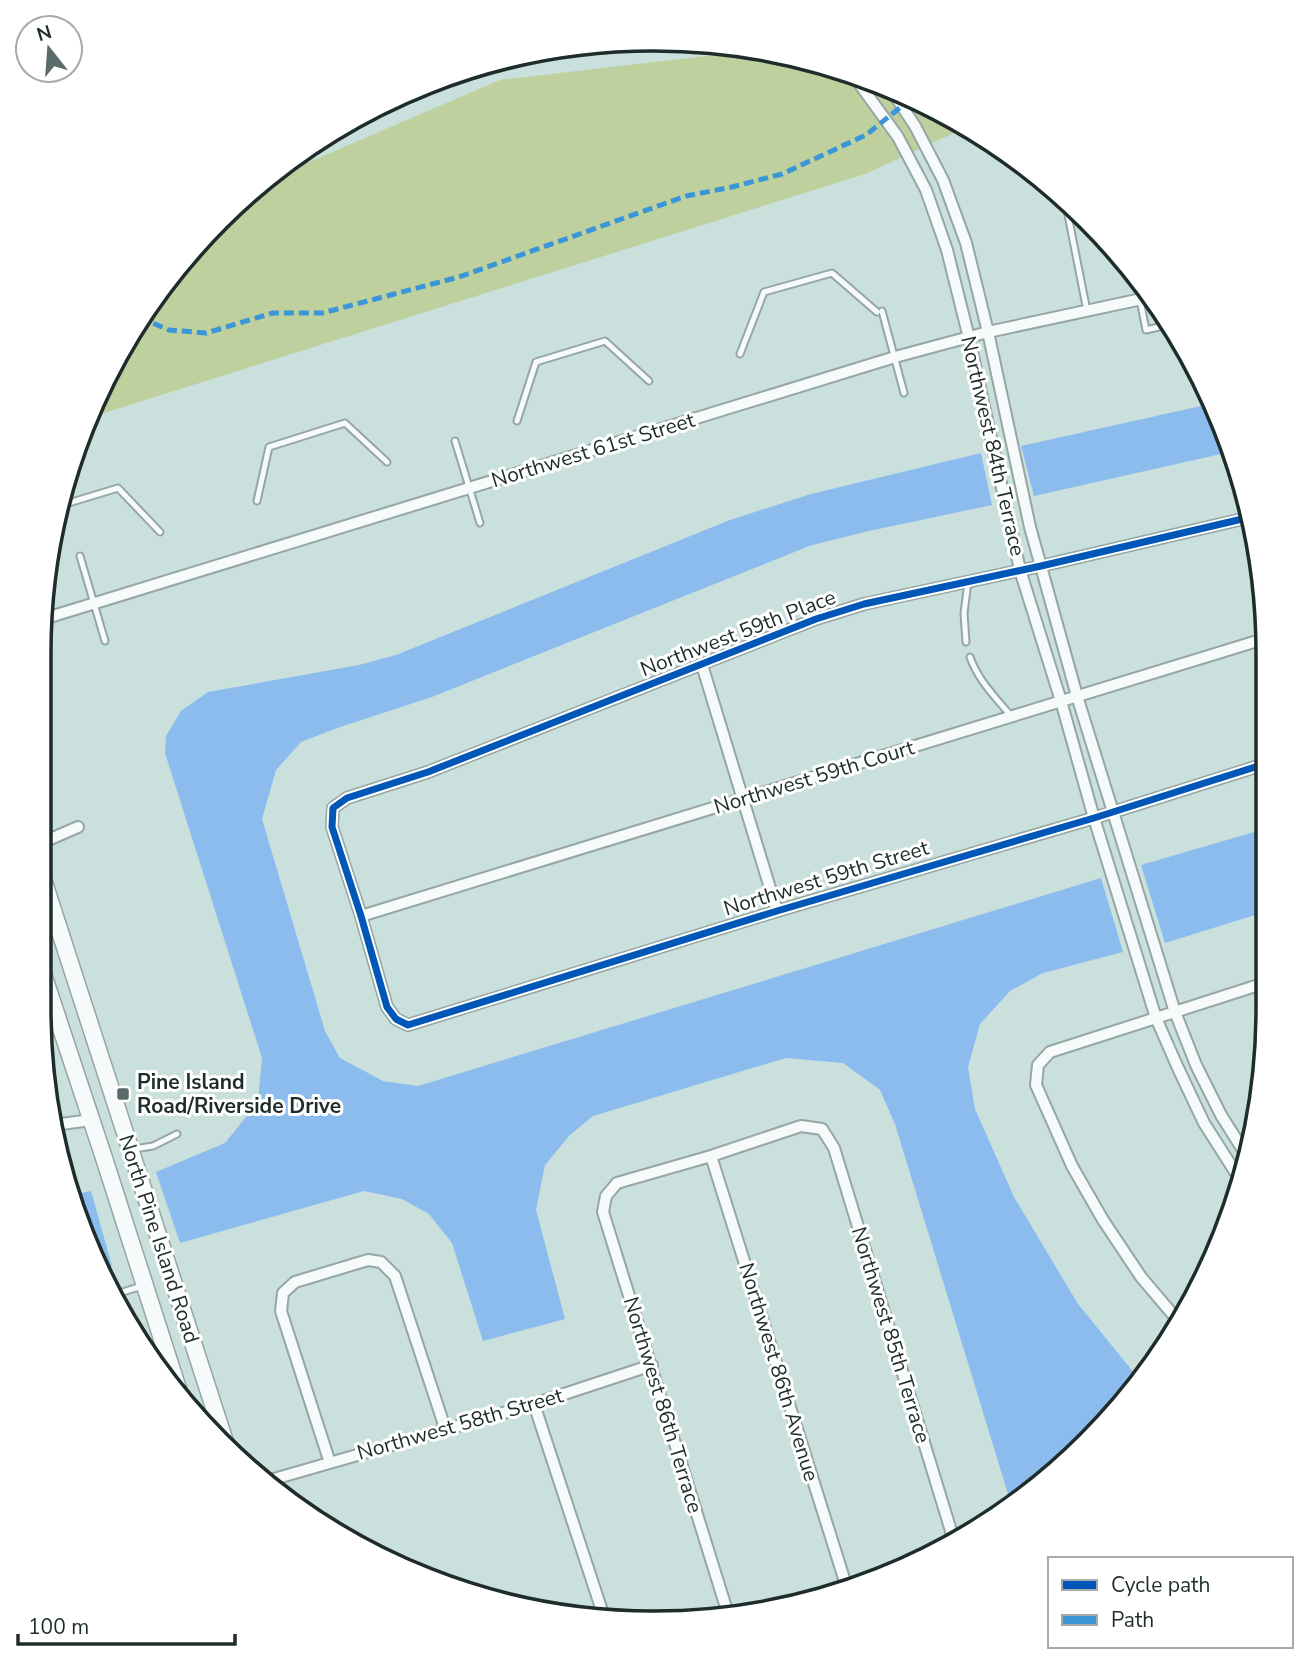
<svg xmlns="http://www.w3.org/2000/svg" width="1307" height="1662" viewBox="0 0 1307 1662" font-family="'Nunito Sans',sans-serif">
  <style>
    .green { fill: #bdd09e }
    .water { fill: #8cbcee }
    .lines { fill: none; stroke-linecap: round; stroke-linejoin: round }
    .service-casing { stroke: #95a6a4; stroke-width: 9 }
    .minor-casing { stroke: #95a6a4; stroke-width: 14 }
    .secondary-casing { stroke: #95a6a4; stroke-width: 19 }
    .service { stroke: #f7fafa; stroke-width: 5 }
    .minor { stroke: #f7fafa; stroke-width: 10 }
    .secondary { stroke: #f7fafa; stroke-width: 16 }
    .quiet { stroke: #3a96d7; stroke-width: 5; stroke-dasharray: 10 5; stroke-linecap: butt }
    .cycleway-casing { stroke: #fff; stroke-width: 11 }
    .cycleway { stroke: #0057b8; stroke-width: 7 }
    .poi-dot { fill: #5a6c69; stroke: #fff; stroke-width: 2.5 }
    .labels { text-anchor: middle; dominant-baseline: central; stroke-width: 6; stroke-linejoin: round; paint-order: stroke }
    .street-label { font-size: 21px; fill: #1e2d2b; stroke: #fff }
    .poi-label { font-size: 21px; font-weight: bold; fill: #1e2d2b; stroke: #fff; text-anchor: start }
    .rim { fill: none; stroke: #1e2d2b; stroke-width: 3.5 }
  </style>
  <rect width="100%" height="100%" fill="#c9e0dd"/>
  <path class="green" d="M758,50L813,60L926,102L967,127L865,174L88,418L121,346L191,248L281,174L500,80Z"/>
  <path class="water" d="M1210,404L1230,452L1034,496L1021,446Z
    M981,453L992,505L869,531L812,545L432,697L340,727L301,742L276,770L262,819L325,1031L340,1058L383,1081L418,1086L1101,878L1123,952L1043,973L1010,991L980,1024L968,1067L975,1109L1014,1197L1078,1304L1139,1379L1059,1471L1038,1486L1008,1494L895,1124L880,1090L843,1063L786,1058L593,1116L570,1135L545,1165L536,1210L565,1319L483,1341L452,1243L429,1214L402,1199L364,1191L180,1243L156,1172L225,1143L258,1102L262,1058L165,753L166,736L181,711L208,692L359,665L396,655L730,520L811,494Z
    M1268,828V911L1165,943L1141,865Z
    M91,1191L112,1266L102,1269L71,1195Z"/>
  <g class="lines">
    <defs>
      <path id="service" d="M1065,200L1087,311
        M1140,300L1146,330L1171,324
        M882,311L904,393
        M740,354L764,292L832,273L877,312
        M517,421L536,362L605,341L649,381
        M455,441L480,523
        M257,501L269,447L345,423L387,462
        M62,505L118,488L160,532
        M80,556L105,641
        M966,642L964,613L968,582
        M970,657C978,680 995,697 1011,716
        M134,1149L153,1146L177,1134
        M114,1300L113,1295L142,1286
        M151,1355L162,1352"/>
      <path id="minor" d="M853,75L898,137L926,190L947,250L969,338L1020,570L1061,701L1094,818L1156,1018L1178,1068L1204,1123L1241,1181
        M890,88L915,126L943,180L966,243L988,332L1030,527L1077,696L1113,812L1175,1012L1196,1065L1221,1115L1248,1158
        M1251,517L1041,566L864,604L816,619L428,772L347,798L333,808L332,827L361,916L387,1007L396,1019L408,1025L777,911L1094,818L1268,763
        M40,620L895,357L988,332L1151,297
        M702,665L777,911
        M39,844L78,827
        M361,916L1267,638
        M54,1125L91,1120
        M711,1156L847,1588
        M1180,1323L1141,1277L1103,1220L1072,1166L1036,1085L1038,1065L1050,1052L1268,982
        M534,1404L604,1617
        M330,1463L281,1311L283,1293L295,1282L368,1260L381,1262L395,1276L445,1428
        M267,1481L534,1404L652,1365
        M728,1614L603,1212L606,1196L617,1183L711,1156L801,1126L822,1129L834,1148L955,1544"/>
      <path id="secondary" d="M39,867L228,1451
        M39,962L103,1155L179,1392"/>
    </defs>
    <use href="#service" class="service-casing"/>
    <use href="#minor" class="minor-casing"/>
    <use href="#secondary" class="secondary-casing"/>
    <use href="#service" class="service"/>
    <use href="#minor" class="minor"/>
    <use href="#secondary" class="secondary"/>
    <path class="quiet" d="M139,320H146L169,330L206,333L273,313H322L459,277L686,196L732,187L782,174L866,135L902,106L920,100"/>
    <defs>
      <path id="cycleway" d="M1251,517L1041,566L864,604L816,619L428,772L347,798L333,808L332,827L361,916L387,1007L396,1019L408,1025L777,911L1094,818L1268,763"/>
    </defs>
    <use href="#cycleway" class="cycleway-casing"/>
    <use href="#cycleway" class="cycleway"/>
  </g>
  <rect class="poi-dot" x="116" y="1087" width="14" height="14" rx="3.5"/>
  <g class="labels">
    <g class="street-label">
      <text transform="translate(993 446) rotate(77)">Northwest 84th Terrace</text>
      <text transform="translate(593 450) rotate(-17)">Northwest 61st Street</text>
      <text transform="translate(738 633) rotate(-21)">Northwest 59th Place</text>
      <text transform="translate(814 777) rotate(-17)">Northwest 59th Court</text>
      <text transform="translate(826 878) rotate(-17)">Northwest 59th Street</text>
      <text transform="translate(159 1239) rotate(72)">North Pine Island Road</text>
      <text transform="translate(891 1335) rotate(73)">Northwest 85th Terrace</text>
      <text transform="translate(779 1372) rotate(73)">Northwest 86th Avenue</text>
      <text transform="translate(663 1405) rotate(73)">Northwest 86th Terrace</text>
      <text transform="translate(460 1424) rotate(-16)">Northwest 58th Street</text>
    </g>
    <g class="poi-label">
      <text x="137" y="1082">Pine Island<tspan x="137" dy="24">Road/Riverside Drive</tspan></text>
    </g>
  </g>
  <path d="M0 0H1307V1662H0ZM653 51H654A602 602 0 0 1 1256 653V1009A602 602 0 0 1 654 1611H653A602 602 0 0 1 51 1009V653A602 602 0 0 1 653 51Z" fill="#fff" fill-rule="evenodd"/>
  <path class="rim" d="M653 51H654A602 602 0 0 1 1256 653V1009A602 602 0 0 1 654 1611H653A602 602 0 0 1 51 1009V653A602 602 0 0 1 653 51Z"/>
  <rect x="1048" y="1557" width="245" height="91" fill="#ffffff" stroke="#a5abaa" stroke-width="2"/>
  <rect x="1062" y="1580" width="35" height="10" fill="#0057b8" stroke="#a5abaa" stroke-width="2"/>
  <text x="1111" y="1592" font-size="21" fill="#1e2d2b">Cycle path</text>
  <rect x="1062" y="1615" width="35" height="10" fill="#3a96d7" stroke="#a5abaa" stroke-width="2"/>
  <text x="1111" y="1627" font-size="21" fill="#1e2d2b">Path</text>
  <g transform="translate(49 49) rotate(343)"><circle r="33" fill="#ffffff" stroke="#a5abaa" stroke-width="2"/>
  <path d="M0-5L12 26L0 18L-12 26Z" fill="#5a6c69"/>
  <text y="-10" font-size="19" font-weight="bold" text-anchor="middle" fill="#1e2d2b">N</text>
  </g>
  <path d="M18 1634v10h217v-10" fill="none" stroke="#1e2d2b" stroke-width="3.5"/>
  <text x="28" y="1634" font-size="21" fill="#1e2d2b" stroke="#ffffff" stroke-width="5" paint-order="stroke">100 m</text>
</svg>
